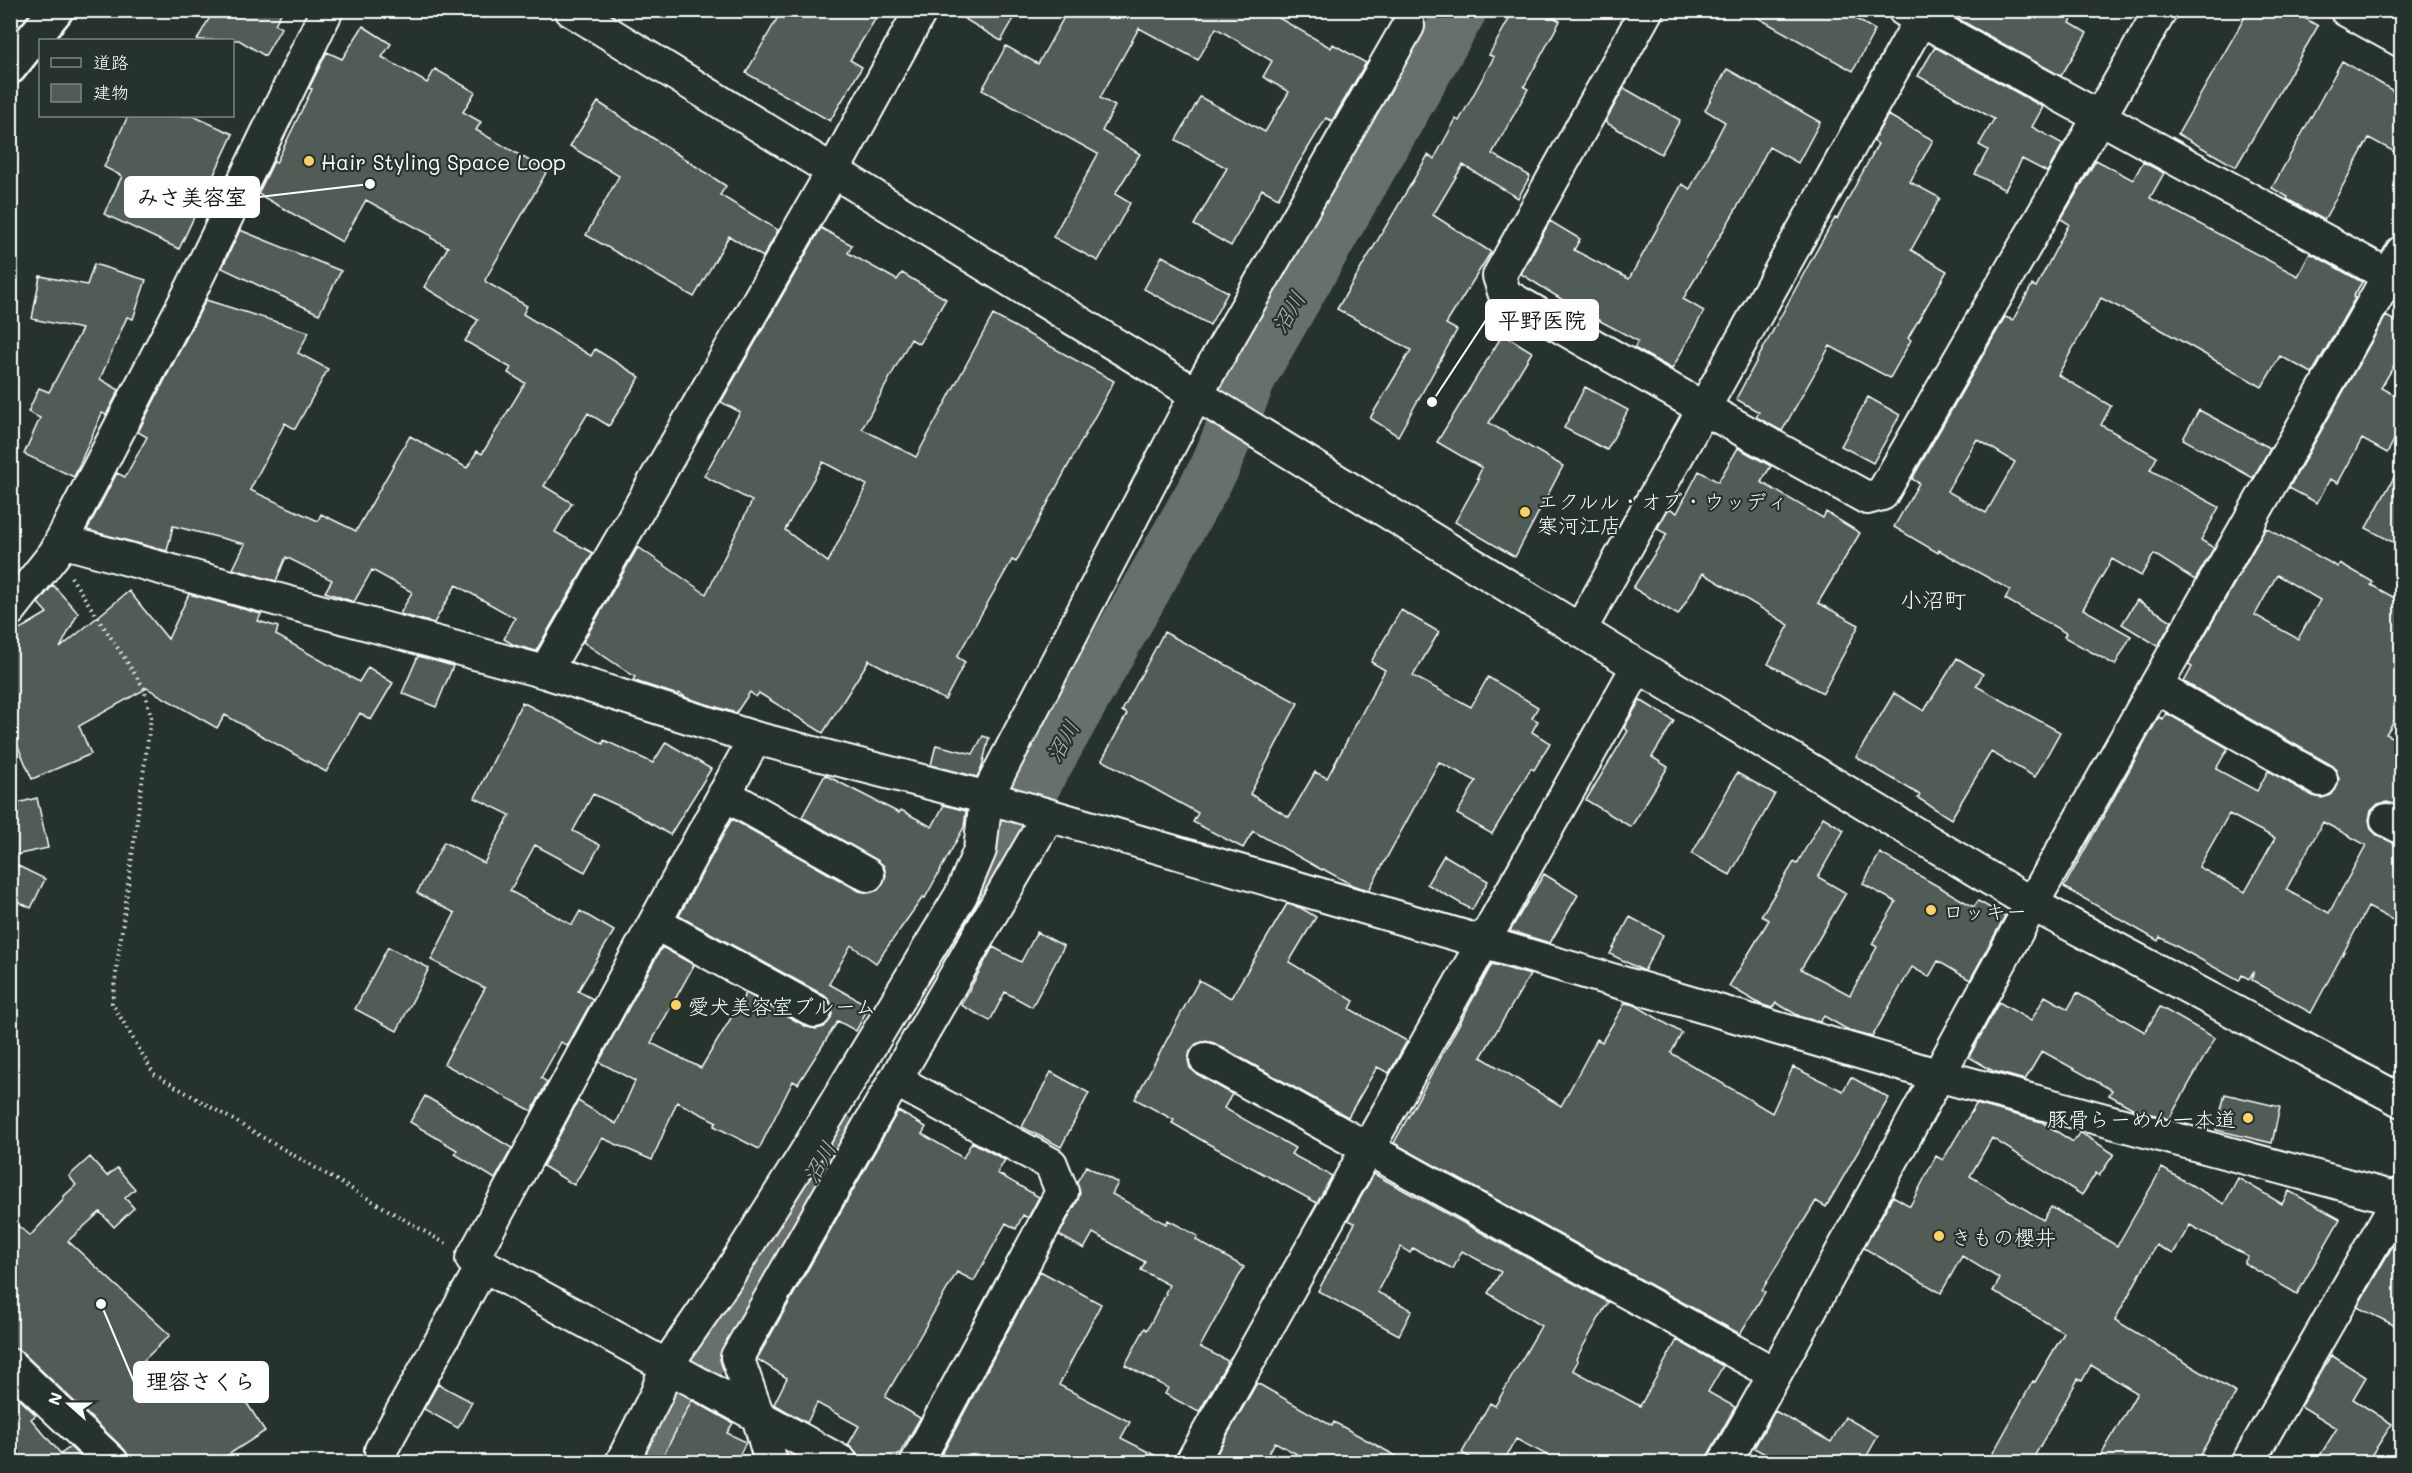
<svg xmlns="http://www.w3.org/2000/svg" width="2412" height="1473" viewBox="0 0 2412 1473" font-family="Mali,'Klee One',sans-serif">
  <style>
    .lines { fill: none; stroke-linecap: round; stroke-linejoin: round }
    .river { stroke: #67706c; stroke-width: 50 }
    .building { fill: #515c57; stroke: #fff; stroke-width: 1.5; fill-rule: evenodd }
    .minor-casing { stroke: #fff; stroke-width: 36 }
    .major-casing { stroke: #fff; stroke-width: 38 }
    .path { stroke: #fff; stroke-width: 4; stroke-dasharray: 1.5 4.5; stroke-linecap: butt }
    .minor { stroke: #26332d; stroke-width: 32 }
    .major { stroke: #26332d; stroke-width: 33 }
    .poi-dot { fill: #ffd166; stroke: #26332d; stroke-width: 2 }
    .labels { text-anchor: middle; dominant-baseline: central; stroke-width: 4.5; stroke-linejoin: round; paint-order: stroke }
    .poi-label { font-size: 21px; fill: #fff; stroke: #26332d; text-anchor: start }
    .water-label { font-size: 22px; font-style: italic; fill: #b3b8b6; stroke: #26332d }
    .neighbourhood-label { font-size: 22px; fill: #fff; stroke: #26332d }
    .leader { fill: none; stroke: #fff; stroke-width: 2 }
    .callout-dot { fill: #fff; stroke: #26332d; stroke-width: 2 }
    .callout { fill: #fff; stroke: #fff; stroke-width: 2 }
    .callout-label { font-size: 22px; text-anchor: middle; font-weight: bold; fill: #111 }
  </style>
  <rect width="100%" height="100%" fill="#26332d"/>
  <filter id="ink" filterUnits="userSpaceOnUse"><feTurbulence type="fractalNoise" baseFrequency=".0167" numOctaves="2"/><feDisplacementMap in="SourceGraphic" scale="12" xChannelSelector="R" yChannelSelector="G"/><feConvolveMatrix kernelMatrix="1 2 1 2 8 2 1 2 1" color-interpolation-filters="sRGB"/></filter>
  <g filter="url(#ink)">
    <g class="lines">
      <path class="river" d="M950,937L1215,467L1253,374L1462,10
        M644,1462L711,1341L833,1135"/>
    </g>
    <path class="building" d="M214,10H283L275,24L281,28L265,56L239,40H197Z
      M782,10H863L876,18L850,60L862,67L830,121L746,73Z
      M950,10H997L1013,20L1001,41Z
      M1068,10H1265L1331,48L1333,44L1366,63L1332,121L1326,118L1278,198L1262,189L1231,246L1194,225L1227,168L1176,140L1200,97L1265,132L1289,92L1263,77L1272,61L1216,28L1198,60L1139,28L1100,98L1115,106L1102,131L1140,154L1115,194L1130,203L1098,261L1053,237L1098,154L982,90L1006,46L1038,64Z
      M1514,10H1542L1560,21L1524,87L1528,89L1492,154L1530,176L1518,198L1463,165L1433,215L1491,252L1446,324L1457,330L1398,436L1370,418L1411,350L1337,309L1428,155L1434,159L1456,119L1459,121L1494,57L1489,55Z
      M1744,10H1841L1875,30L1853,71Z
      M1956,10H2077L2070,23L2087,33L2061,76L1953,16Z
      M2249,10H2291L2318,26L2236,167L2178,134Z
      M363,26L391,44L382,57L427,83L435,69L475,92L463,112L481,122L476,130L547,171L485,280L486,282L527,306L523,314L591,356L595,349L640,377L609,426L588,413L544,486L572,503L555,532L593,553L536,651L514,645L504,639L515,618L456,585L434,623L400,614L412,592L372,570L354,602L325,592L332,580L286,557L276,581L233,569L245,544L173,526L167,551L87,530L117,473L125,477L147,437L138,432L206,300L309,332L298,353L328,369L295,429L285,423L250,490L318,521L321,514L356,531L410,436L467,468L477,451L482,454L525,383L508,373L511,368L465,341L478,320L424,287L448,247L431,238L432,236L366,200L342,242L258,194L274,161L276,163L312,89L309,88L327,52L342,59Z
      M1935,47L2043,107L2032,127L2063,144L2047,172L2022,159L2005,190L1975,174L1988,150L1979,145L1994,119L1918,76Z
      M2342,61L2402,96V156L2369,138L2324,220L2287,199L2288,197L2272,188Z
      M1727,69L1820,122L1798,163L1769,147L1742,199L1683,299L1704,311L1672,369L1634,348L1638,341L1574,307L1521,274L1550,221L1580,239L1574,250L1629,279L1682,184L1690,189L1725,122L1705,110Z
      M1624,88L1680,120L1661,154L1605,122Z
      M598,102L726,186L720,195L778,230L763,257L729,236L694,297L586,235L619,176L570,146Z
      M1888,115L1933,140L1910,182L1940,198L1911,250L1947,271L1908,338L1911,340L1890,378L1830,346L1782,431L1756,417L1759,412L1736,399L1809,264L1835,218L1837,219L1878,144L1873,141Z
      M128,116H193L233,134L179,249L104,214L122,176L104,167Z
      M2096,160L2133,180L2143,162L2164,173L2150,198L2298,276L2310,253L2362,282L2353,297L2355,298L2312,373L2280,356L2262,387L2146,321L2101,298L2058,375L2111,406L2101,425L2157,457L2150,470L2219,507L2201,540L2214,548L2195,580L2154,554L2141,576L2112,559L2083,609L2131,636L2115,665L2064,637L2066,633L2005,599L2010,590L1939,550L1938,553L1894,527L1919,483L1912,479L2005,317L2013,320L2032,285L2036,287L2069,224L2061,219ZM1977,439L2015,462L1986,513L1947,491Z
      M821,228L852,245L848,253L897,280L902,273L946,299L919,344L911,339L862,429L916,457L993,315L1114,381L1016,562L1012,560L957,657L965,662L945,700L869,660L823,733L759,693L756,697L750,692L736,713L687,698L679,693L678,695L635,681L633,680L635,677L583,642L638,547L706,594L752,501L704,476L740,412L721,402ZM823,462L867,485L828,562L785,530Z
      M240,230L341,271L319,314L222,268Z
      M1162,256L1228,292L1210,325L1144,289Z
      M94,264L146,280L133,319L127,317L100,379L119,390L106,415L102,413L74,477L24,454L40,418L28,412L39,388L49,392L82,329L32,319L40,276L87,285Z
      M2386,316L2402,325V352L2381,388L2402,399V426L2387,453L2362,439L2338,483L2330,479L2317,503L2289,488Z
      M1503,334L1532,352L1489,423L1563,466L1515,557L1455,522L1479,479L1477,478L1482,468L1437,442Z
      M1585,387L1628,410L1607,450L1564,428Z
      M1868,397L1900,415L1873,463L1841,446Z
      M2199,410L2270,448L2253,478L2183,439Z
      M1738,448L1771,466L1761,482L1823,518L1826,512L1860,533L1818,603L1859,625L1823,693L1768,664L1789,625L1703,573L1678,615L1633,588L1667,534L1657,529L1669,508L1677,513L1699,471L1718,482Z
      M2402,463V547L2366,528Z
      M2266,528L2338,567L2340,563L2373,582L2371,585L2402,602V708L2386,734L2402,743V807L2387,802L2378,804L2371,811L2369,820L2371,829L2378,836L2402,846V925L2368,907L2311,1013L2252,980L2254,971L2249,979L2242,975L2239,981L2160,937L2158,941L2064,887L2159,717L2163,719L2166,713L2228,748L2216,769L2257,791L2268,771L2313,796L2322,798L2331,795L2336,789L2339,779L2336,770L2330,764L2184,682L2192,667L2188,665ZM2277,575L2320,600L2298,639L2255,615ZM2229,814L2275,838L2245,892L2199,867ZM2323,822L2366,845L2329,913L2286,890Z
      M53,585L78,613L60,648L129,591L168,639L189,594L261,614L258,621L278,627L276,635L359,682L368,667L393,683L371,720L360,713L326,772L225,715L217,728L147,688L79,726L91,754L32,779L10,728V635L47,613L38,603Z
      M2137,600L2172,621L2158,646L2122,624Z
      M1401,610L1439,632L1413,676L1471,707L1488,677L1538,707L1532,718L1538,721L1532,732L1550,743L1534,770L1531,768L1492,834L1457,814L1476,781L1439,762L1369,890L1352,885L1323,869L1322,870L1253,831L1243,848L1193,822L1198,813L1102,760L1127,714L1122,711L1164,632L1298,703L1250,794L1289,817L1315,772L1327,778L1385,670L1371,662Z
      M418,656L453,666L436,707L402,693Z
      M1957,658L1983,674L1976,686L2060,732L2035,777L1991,752L1951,819L1918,798L1920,795L1856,757L1894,693L1924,711Z
      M1640,700L1674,721L1652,757L1668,767L1631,827L1586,800L1628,731L1624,728Z
      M522,702L603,744L604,740L653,763L666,742L711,769L670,835L630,811L593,794L573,831L600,845L585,872L535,845L510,891L572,925L580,911L614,931L578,991L593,999L567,1046L561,1042L541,1078L547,1082L532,1111L444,1064L485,988L431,960L455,913L417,893L444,842L484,863L510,815L475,798Z
      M983,736L989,738L982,766L977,777L931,765L936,745L973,754Z
      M1737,773L1775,794L1730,875L1692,854Z
      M825,775L899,813L901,810L932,827L944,805L966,811L964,827L925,898L923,897L876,963L851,945L829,984L869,1006L856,1031L838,1021L798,1084L793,1081L759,1149L714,1126L717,1122L677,1102L652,1160L602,1138L574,1185L543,1166L578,1101L616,1124L635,1081L599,1062L662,947L694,965L651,1043L701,1068L746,993L807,1027L816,1029L824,1027L830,1020L833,1010L830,1001L824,995L679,916L732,819L859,891L869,893L878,890L883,884L886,875L884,866L877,860L802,817Z
      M37,798L48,848L10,856V805Z
      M1823,817L1844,830L1818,877L1846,893L1801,969L1850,995L1877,947L1872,944L1896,902L1863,884L1880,853L1974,907L1978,901L2005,916L1970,980L1938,961L1929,977L1912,967L1872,1037L1850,1031L1824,1016L1820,1022L1801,1017L1776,1003L1772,1008L1760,1004L1729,986L1769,920L1761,916L1794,862L1797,864Z
      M1444,855L1488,881L1472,910L1427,884Z
      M10,862L45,879L31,908L10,898Z
      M1544,874L1578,895L1550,943L1510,931Z
      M1287,904L1301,908L1316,917L1289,962L1354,1001L1350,1009L1407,1041L1389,1073L1377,1067L1348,1117L1214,1043L1205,1041L1196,1044L1190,1051L1188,1060L1190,1068L1197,1074L1232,1094L1224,1108L1295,1148L1291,1154L1332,1176L1317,1203L1205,1142L1172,1123L1174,1120L1135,1099L1199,980L1231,998Z
      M1630,917L1663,935L1644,971L1610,954Z
      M1037,932L1064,946L1032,1007L1005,992L990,1021L961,1005L993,947L1021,962Z
      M388,947L429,968L397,1031L355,1009Z
      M1492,964L1530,975L1481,1057L1561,1106L1597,1039L1602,1042L1625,1003L1635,1005L1682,1033L1671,1053L1772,1113L1793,1067L1843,1091L1851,1077L1889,1098L1826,1207L1816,1201L1762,1290L1765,1292L1740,1334L1394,1143Z
      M2077,993L2145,1032L2160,1007L2215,1038L2169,1119L2134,1109L2109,1095L2112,1090L2042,1051L2025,1080L1993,1071L1969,1057L1999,1002L2031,1021L2045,996L2068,1009Z
      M1051,1072L1089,1093L1061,1147L1022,1127Z
      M2225,1094L2280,1107L2272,1143L2216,1130Z
      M425,1096L512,1148L495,1179L455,1154L457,1150L410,1122Z
      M1976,1104L2042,1122L2073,1142L2080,1132L2114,1154L2099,1176L2096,1173L2082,1195L1992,1138L1970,1176L2043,1220L2051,1207L2117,1246L2162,1168L2224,1204L2238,1178L2282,1204L2289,1191L2340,1219L2297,1294L2244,1263L2248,1256L2190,1225L2173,1254L2156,1245L2115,1320L2236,1393L2196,1462H2097L2137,1393L2091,1365L2082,1381L2078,1379L2031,1462H1988L2033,1381L2035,1382L2064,1333L1993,1291L2000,1279L1962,1256L1941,1293L1864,1248L1893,1196L1910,1206L1936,1156L1943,1160Z
      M898,1111L926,1127L922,1134L963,1158L972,1142L1005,1160L997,1173L1039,1197L1028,1218L1023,1215L1016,1229L1006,1223L974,1281L957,1272L885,1397L920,1418L895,1462H859L856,1452L848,1445L859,1426L817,1403L807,1423L774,1404L787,1378L757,1359Z
      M90,1157L107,1176L117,1168L135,1189L125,1198L134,1208L114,1227L100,1212L68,1241L170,1335L144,1360L180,1396L223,1367L265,1431L217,1462H129V1456L124,1449L22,1352L10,1348V1219L30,1236L64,1199L63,1197L76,1185L69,1176Z
      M1086,1166L1118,1183L1112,1194L1166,1224L1168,1220L1198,1236L1196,1240L1244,1267L1200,1347L1228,1361L1199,1412L1165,1394L1168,1388L1125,1365L1145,1328L1147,1330L1166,1294L1165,1293L1169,1285L1141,1270L1145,1262L1093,1233L1084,1249L1059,1235L1078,1200L1080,1193L1077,1182Z
      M1374,1174L1608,1302L1576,1359L1578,1361L1573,1370L1640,1406L1677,1340L1723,1366L1708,1392L1735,1407L1704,1462H1560L1516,1439L1503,1462H1478L1462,1453L1490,1403L1495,1406L1541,1326L1488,1293L1501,1272L1462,1251L1453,1269L1413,1248L1410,1253L1401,1247L1377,1292L1412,1310L1399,1335L1318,1291L1355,1223L1348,1220Z
      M2402,1230V1329L2357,1307Z
      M1040,1271L1101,1304L1059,1385L1130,1422L1121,1438L1168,1462H954L941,1456Z
      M2331,1355L2366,1377L2353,1399L2392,1424L2367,1462H2316L2337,1428L2301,1406Z
      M1257,1383L1332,1426L1334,1422L1407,1462H1311L1275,1442L1264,1462H1212Z
      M438,1384L472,1402L458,1428L424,1409Z
      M10,1390L36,1415L31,1419L61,1454L70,1447L86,1462H10Z
      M692,1400L733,1423L727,1433L746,1442L736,1462H677L663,1456Z
      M1775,1411L1831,1442L1845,1417L1878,1436L1864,1461L1866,1462H1780L1754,1448Z"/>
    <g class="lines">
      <defs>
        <path id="minor" d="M571,10L1638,666L2032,904L2402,1101
          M1647,10L1499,276L1505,295L1703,408L1867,498L1882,494L2161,10
          M1904,10L2402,283
          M2346,10L2402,41
          M61,541L545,672L755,738L1007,803L1937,1075L2402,1200
          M10,610L55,553L192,288L327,10
          M1580,630L1926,10
          M545,672L833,171L921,10
          M2156,687L2321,780
          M755,738L472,1259L758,1416L771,1462
          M724,794L868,875
          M2387,820L2402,828
          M655,923L815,1011
          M1206,1059L1775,1374
          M895,1080L1048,816
          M10,1365L112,1462
          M381,1450L483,1265
          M622,1462L657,1393L666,1366L726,1279L803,1157L961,895L980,850L986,798L1196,395L1408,26
          M841,1462L758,1416L737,1357L895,1080L1051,1164L1062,1192L917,1462
          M1192,1462L1638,666
          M1725,1462L1775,1374L2032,904L2402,252
          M2248,1462L2402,1193"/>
        <path id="major" d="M10,67L56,10"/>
      </defs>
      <use href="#minor" class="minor-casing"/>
      <use href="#major" class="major-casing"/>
      <path class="path" d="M71,577L144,688L151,717L112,1003L154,1074L448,1245"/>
      <use href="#minor" class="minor"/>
      <use href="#major" class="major"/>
    </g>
  </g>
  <g class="poi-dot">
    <circle cx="309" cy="161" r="6"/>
    <circle cx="1525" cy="512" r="6"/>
    <circle cx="1931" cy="910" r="6"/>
    <circle cx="676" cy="1005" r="6"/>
    <circle cx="2248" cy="1118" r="6"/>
    <circle cx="1939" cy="1236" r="6"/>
  </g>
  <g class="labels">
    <g class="poi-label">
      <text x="321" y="161">Hair Styling Space Loop</text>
      <text x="1537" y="500">エクルル・オブ・ウッディ<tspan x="1537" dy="24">寒河江店</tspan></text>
      <text x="1943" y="910">ロッキー</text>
      <text x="688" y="1005">愛犬美容室ブルーム</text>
      <text x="2236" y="1118" text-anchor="end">豚骨らーめん一本道</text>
      <text x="1951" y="1236">きもの櫻井</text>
    </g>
    <g class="water-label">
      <text transform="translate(1288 312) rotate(-60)">沼川</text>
      <text transform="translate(1062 741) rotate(-61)">沼川</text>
      <text transform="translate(819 1162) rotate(-60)">沼川</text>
    </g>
    <g class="neighbourhood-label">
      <text x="1933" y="599">小沼町</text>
    </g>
  </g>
  <path class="leader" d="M370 184L259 197M1432 402L1486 320M101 1304L134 1382"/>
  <g class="callout-dot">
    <circle cx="370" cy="184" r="6"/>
    <circle cx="1432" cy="402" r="6"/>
    <circle cx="101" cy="1304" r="6"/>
  </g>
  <g class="callout">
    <rect x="125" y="177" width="134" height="40" rx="6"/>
    <rect x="1486" y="300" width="112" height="40" rx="6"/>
    <rect x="134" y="1362" width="134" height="40" rx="6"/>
  </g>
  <g class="callout-label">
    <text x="192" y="205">みさ美容室</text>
    <text x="1542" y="328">平野医院</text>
    <text x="201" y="1389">理容さくら</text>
  </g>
  <rect width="2412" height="1473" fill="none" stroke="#26332d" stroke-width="36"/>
  <rect x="18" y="18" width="2376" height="1437" fill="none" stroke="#fff" stroke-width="2" filter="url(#ink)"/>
  <rect x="39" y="39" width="195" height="78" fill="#26332d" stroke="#7d8581" stroke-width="1.5"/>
  <rect x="51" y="58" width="30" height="9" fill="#26332d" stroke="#7d8581" stroke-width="1.5"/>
  <text x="93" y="69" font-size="18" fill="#ffffff">道路</text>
  <rect x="51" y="84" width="30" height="18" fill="#515c57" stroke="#7d8581" stroke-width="1.5"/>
  <text x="93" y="99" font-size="18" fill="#ffffff">建物</text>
  <g transform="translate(69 1404) rotate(291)" stroke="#26332d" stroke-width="4.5" paint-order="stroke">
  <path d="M0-4.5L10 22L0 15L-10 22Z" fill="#ffffff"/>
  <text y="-9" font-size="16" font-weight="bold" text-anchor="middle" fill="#ffffff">N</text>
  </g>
</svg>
